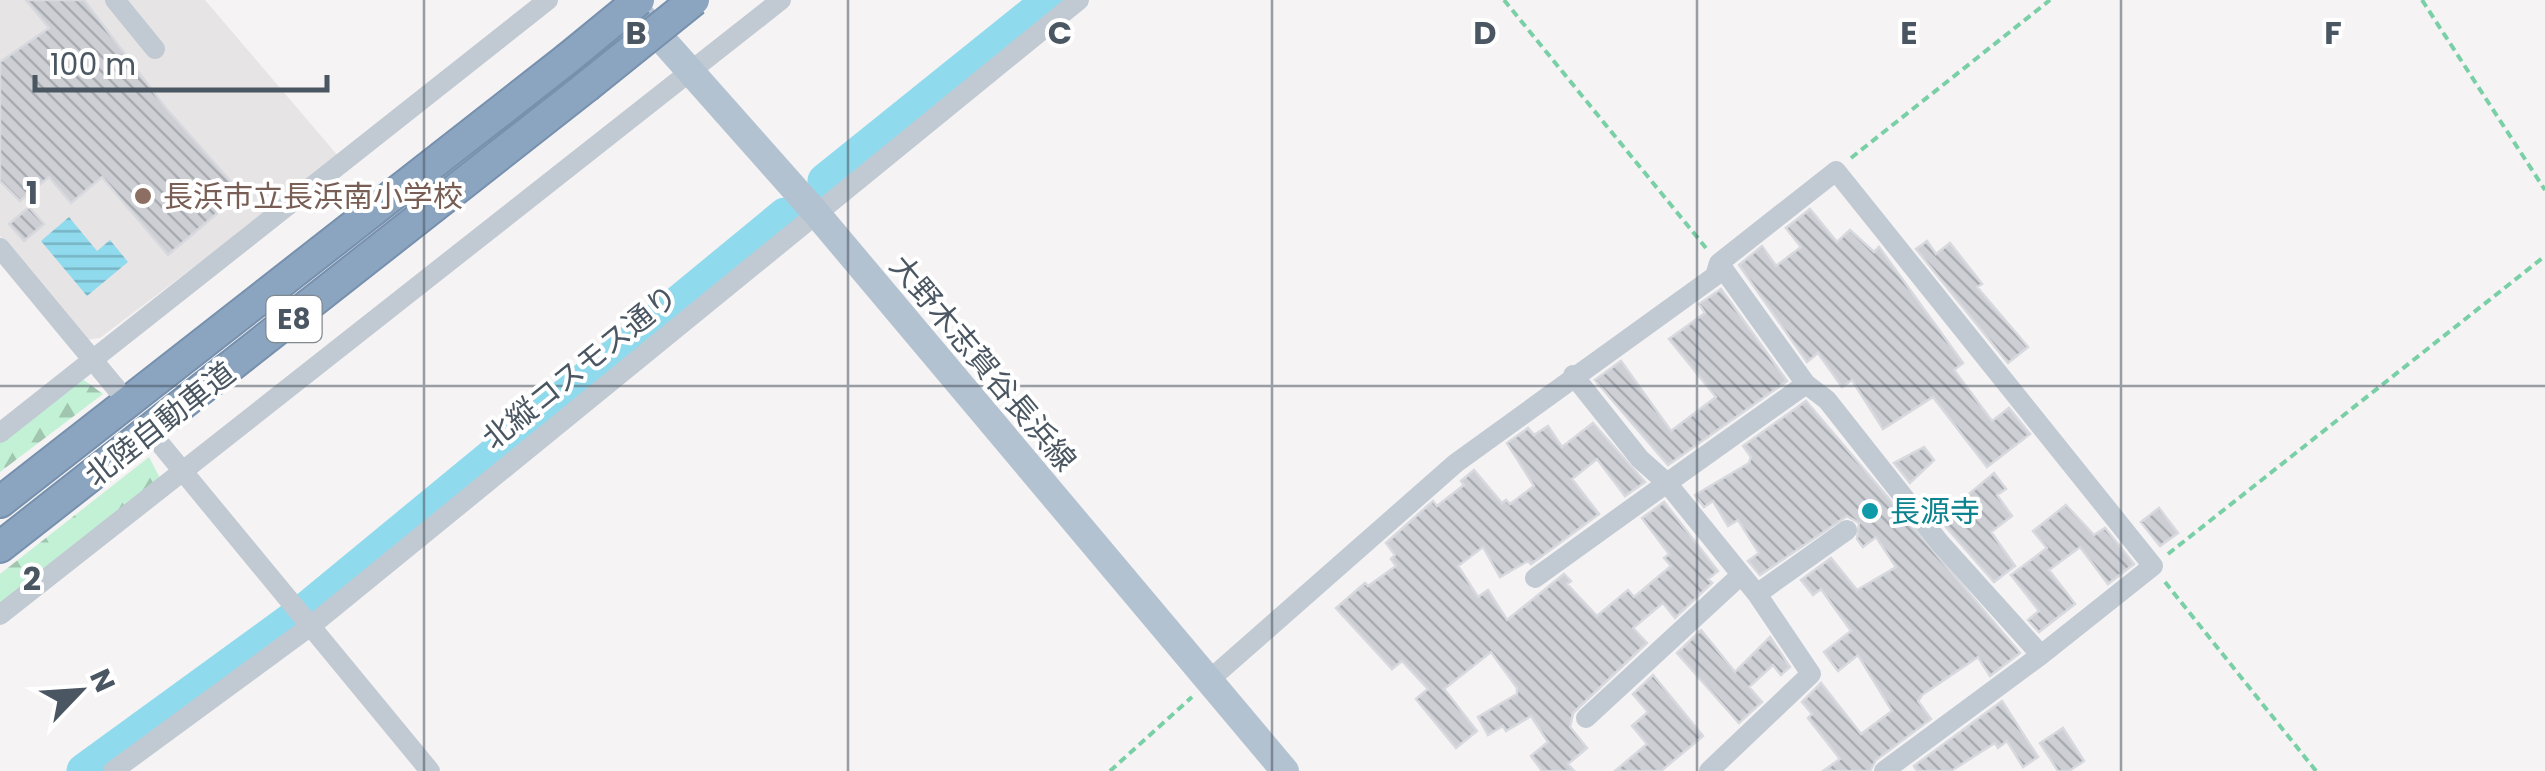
<svg xmlns="http://www.w3.org/2000/svg" width="2545" height="771" viewBox="0 0 2545 771" font-family="Poppins,'Noto Sans JP',sans-serif">
  <style>
    .education { fill: #e6e4e5 }
    .forest { fill: url(#forest-firs) }
    .water { fill: url(#water-rules) }
    .lines { fill: none; stroke-linecap: round; stroke-linejoin: round }
    .river { stroke: #90daee; stroke-width: 35 }
    .building { fill: url(#building-back-hatch); stroke: #d7d9de; stroke-width: 2.5 }
    .highway-casing { stroke: #7690ad; stroke-width: 34 }
    .path { stroke: #7ad0a6; stroke-width: 4; stroke-dasharray: 8 5; stroke-linecap: butt }
    .minor { stroke: #c1cad2; stroke-width: 20 }
    .major { stroke: #b3c2d1; stroke-width: 28 }
    .highway { stroke: #8ba5c1; stroke-width: 30 }
    .highway-bridge-casing { stroke: #7690ad; stroke-width: 34; stroke-linecap: butt }
    .highway-bridge { stroke: #8ba5c1; stroke-width: 30 }
    .grid { fill: none; stroke: #4a5661; stroke-width: 2.5; stroke-opacity: 0.55 }
    .education-dot { fill: #8d6e63; stroke: #fff; stroke-width: 4 }
    .culture-dot { fill: #0f9aa8; stroke: #fff; stroke-width: 4 }
    .labels { text-anchor: middle; dominant-baseline: central; stroke-width: 8; stroke-linejoin: round; paint-order: stroke }
    .shield { fill: #fff; stroke: #808990; stroke-width: 2.5 }
    .shield-label { font-size: 28px; font-weight: bold; fill: #4a5661 }
    .education-label { font-size: 30px; fill: #785e54; stroke: #fff; text-anchor: start }
    .street-label { font-size: 30px; fill: #4a5661; stroke: #fff }
    .culture-label { font-size: 30px; fill: #0d838f; stroke: #fff; text-anchor: start }
    .grid-label { font-size: 32px; text-anchor: middle; font-weight: bold; fill: #4a5661; stroke: #fff; stroke-width: 8; stroke-linejoin: round; paint-order: stroke }
  </style>
  <defs>
    <pattern id="forest-firs" width="22" height="20" patternUnits="userSpaceOnUse" patternTransform="scale(2.5)"><rect width="22" height="20" fill="#c3f1d5"/><path d="M5 1l3.5 6h-7zM16 11l3.5 6h-7z" fill="#a0c6b0"/></pattern>
    <pattern id="water-rules" width="6" height="5" patternUnits="userSpaceOnUse" patternTransform="scale(2.5)"><rect width="6" height="5" fill="#90daee"/><path d="M0 2.5h6" fill="none" stroke="#78b4c4"/></pattern>
    <pattern id="building-back-hatch" width="6" height="6" patternUnits="userSpaceOnUse" patternTransform="scale(2.5)"><rect width="6" height="6" fill="#cdcfd5"/><path d="M-1 5l2 2M0 0l6 6M5-1l2 2" fill="none" stroke="#a8abb0"/></pattern>
  </defs>
  <rect width="100%" height="100%" fill="#f5f3f3"/>
  <path class="education" d="M0,0H205L339,157L100,338L85,340L0,236Z"/>
  <path class="forest" d="M81,378L103,394L0,472V439Z
    M149,457L162,482L0,607V574Z"/>
  <path class="water" d="M69,217L97,251L110,240L128,262L87,296L41,241Z"/>
  <g class="lines">
    <path class="river" d="M825,181L1050,0
      M84,771L308,608L785,215"/>
  </g>
  <path class="building" d="M26,0H84L165,107L241,193L168,255L102,177L71,203L49,177L20,201L0,181V62L49,28Z
    M29,207L44,224L24,241L9,224Z
    M1810,209L1837,242L1850,230L1874,252L1879,247L1963,363L1954,370L1992,421L2009,408L2030,434L1987,467L1933,397L1883,429L1852,380L1842,387L1818,353L1807,362L1739,265L1762,246L1776,266L1801,247L1786,228Z
    M1927,241L1936,254L1950,243L1982,284L1977,287L2028,347L2008,363L1916,249Z
    M1721,289L1787,381L1668,465L1595,380L1621,361L1671,431L1716,397L1669,339L1705,313L1699,304Z
    M1806,401L2020,653L1990,676L1978,657L1922,695L1918,701L1931,719L1876,760L1870,771H1823L1840,759L1808,718L1812,714L1802,702L1821,683L1861,734L1892,711L1858,655L1838,671L1824,652L1851,631L1821,589L1813,595L1801,580L1831,558L1857,590L1896,567L1876,537L1863,547L1857,539L1859,523L1847,516L1760,575L1748,561L1759,553L1738,520L1728,526L1713,501L1704,507L1695,495L1749,463L1751,457L1743,446Z
    M1593,423L1645,482L1625,496L1597,459L1572,479L1599,514L1531,564L1528,561L1500,577L1483,547L1458,566L1478,597L1488,590L1507,620L1564,574L1571,581L1567,584L1597,616L1628,590L1634,597L1671,566L1664,558L1669,554L1642,518L1664,502L1718,571L1708,579L1712,583L1675,618L1663,603L1633,628L1647,643L1573,713L1570,727L1587,748L1568,764L1574,771H1542L1531,756L1548,742L1531,716L1506,731L1503,726L1488,735L1478,717L1517,694V688L1491,652L1444,689L1477,731L1456,748L1416,699L1428,689L1402,661L1392,669L1336,608L1365,583L1368,586L1396,566L1391,559L1395,555L1386,543L1433,501L1437,506L1464,485L1461,481L1474,470L1502,503L1506,500L1510,504L1534,486L1507,443L1528,428L1534,435L1548,426L1562,447Z
    M1924,447L1934,460L1910,483L1894,463Z
    M1994,473L2006,489L1997,495L2012,516L1991,532L2015,566L1994,582L1939,519Z
    M2066,505L2094,535L2105,528L2134,564L2108,584L2080,547L2049,570L2075,604L2039,632L2028,620L2039,611L2011,575L2047,548L2033,531Z
    M2159,508L2178,533L2160,546L2141,522Z
    M1701,630L1735,672L1770,637L1790,667L1781,675L1773,665L1749,687L1762,702L1739,723L1677,653Z
    M1653,675L1703,736L1661,771H1615L1647,744L1632,726L1648,712L1633,694Z
    M2002,701L2038,757L2023,767L2007,741L1998,748L1995,743L1951,771H1917L1914,766Z
    M2063,728L2084,761L2069,771H2058L2040,743Z"/>
  <g class="lines">
    <defs>
      <path id="highway" d="M0,502L567,59
        M0,547L586,87"/>
    </defs>
    <use href="#highway" class="highway-casing"/>
    <path class="path" d="M1504,0L1706,248
      M2422,0L2545,190
      M1851,158L2050,0
      M2168,554L2545,256
      M2165,582L2316,771
      M1110,771L1192,697"/>
    <path class="minor" d="M115,0L155,49
      M0,248L116,388
      M0,433L548,0
      M162,446L430,771
      M1535,578L1667,483L1640,459L1573,375
      M1757,594L1847,530
      M0,615L781,0
      M1207,682L1456,463L1715,276L1719,263L1836,171L2153,566L2041,655L1940,543L1827,400L1806,384L1719,263
      M1586,718L1741,575
      M113,771L312,625L1079,0
      M1709,771L1811,674L1757,594L1667,483L1806,384
      M1884,771L2041,655"/>
    <path class="major" d="M627,0L816,213L1285,771"/>
    <use href="#highway" class="highway"/>
    <defs>
      <path id="highway-bridge" d="M567,59L639,0
        M586,87L694,0"/>
    </defs>
    <use href="#highway-bridge" class="highway-bridge-casing"/>
    <use href="#highway-bridge" class="highway-bridge"/>
  </g>
  <path class="grid" d="M424,0V771M848,0V771M1272,0V771M1697,0V771M2121,0V771M0,386H2545"/>
  <circle class="education-dot" cx="143" cy="196" r="10"/>
  <circle class="culture-dot" cx="1870" cy="511" r="10"/>
  <g class="labels">
    <rect class="shield" x="266.5" y="296" width="55" height="46" rx="8"/>
    <g class="shield-label">
      <text x="294" y="319">E8</text>
    </g>
    <g class="education-label">
      <text x="163" y="196">長浜市立長浜南小学校</text>
    </g>
    <g class="street-label">
      <text transform="translate(983 363) rotate(50)">大野木志賀谷長浜線</text>
      <text transform="translate(580 367) rotate(-39)">北縦コスモス通り</text>
      <text transform="translate(160 424) rotate(-38)">北陸自動車道</text>
    </g>
    <g class="culture-label">
      <text x="1890" y="511">長源寺</text>
    </g>
  </g>
  <g class="grid-label">
    <text x="636" y="44">B</text>
    <text x="1060" y="44">C</text>
    <text x="1485" y="44">D</text>
    <text x="1909" y="44">E</text>
    <text x="2333" y="44">F</text>
    <text x="32" y="204">1</text>
    <text x="32" y="590">2</text>
  </g>
  <g transform="translate(80 691) rotate(65)" stroke="#ffffff" stroke-width="8" paint-order="stroke">
  <path d="M0-8L18 38L0 25L-18 38Z" fill="#4a5661"/>
  <text y="-15" font-size="28" font-weight="bold" text-anchor="middle" fill="#4a5661">N</text>
  </g>
  <path d="M35 75v15h292v-15" fill="none" stroke="#4a5661" stroke-width="5"/>
  <text x="50" y="75" font-size="30" fill="#4a5661" stroke="#ffffff" stroke-width="8" paint-order="stroke">100 m</text>
</svg>
